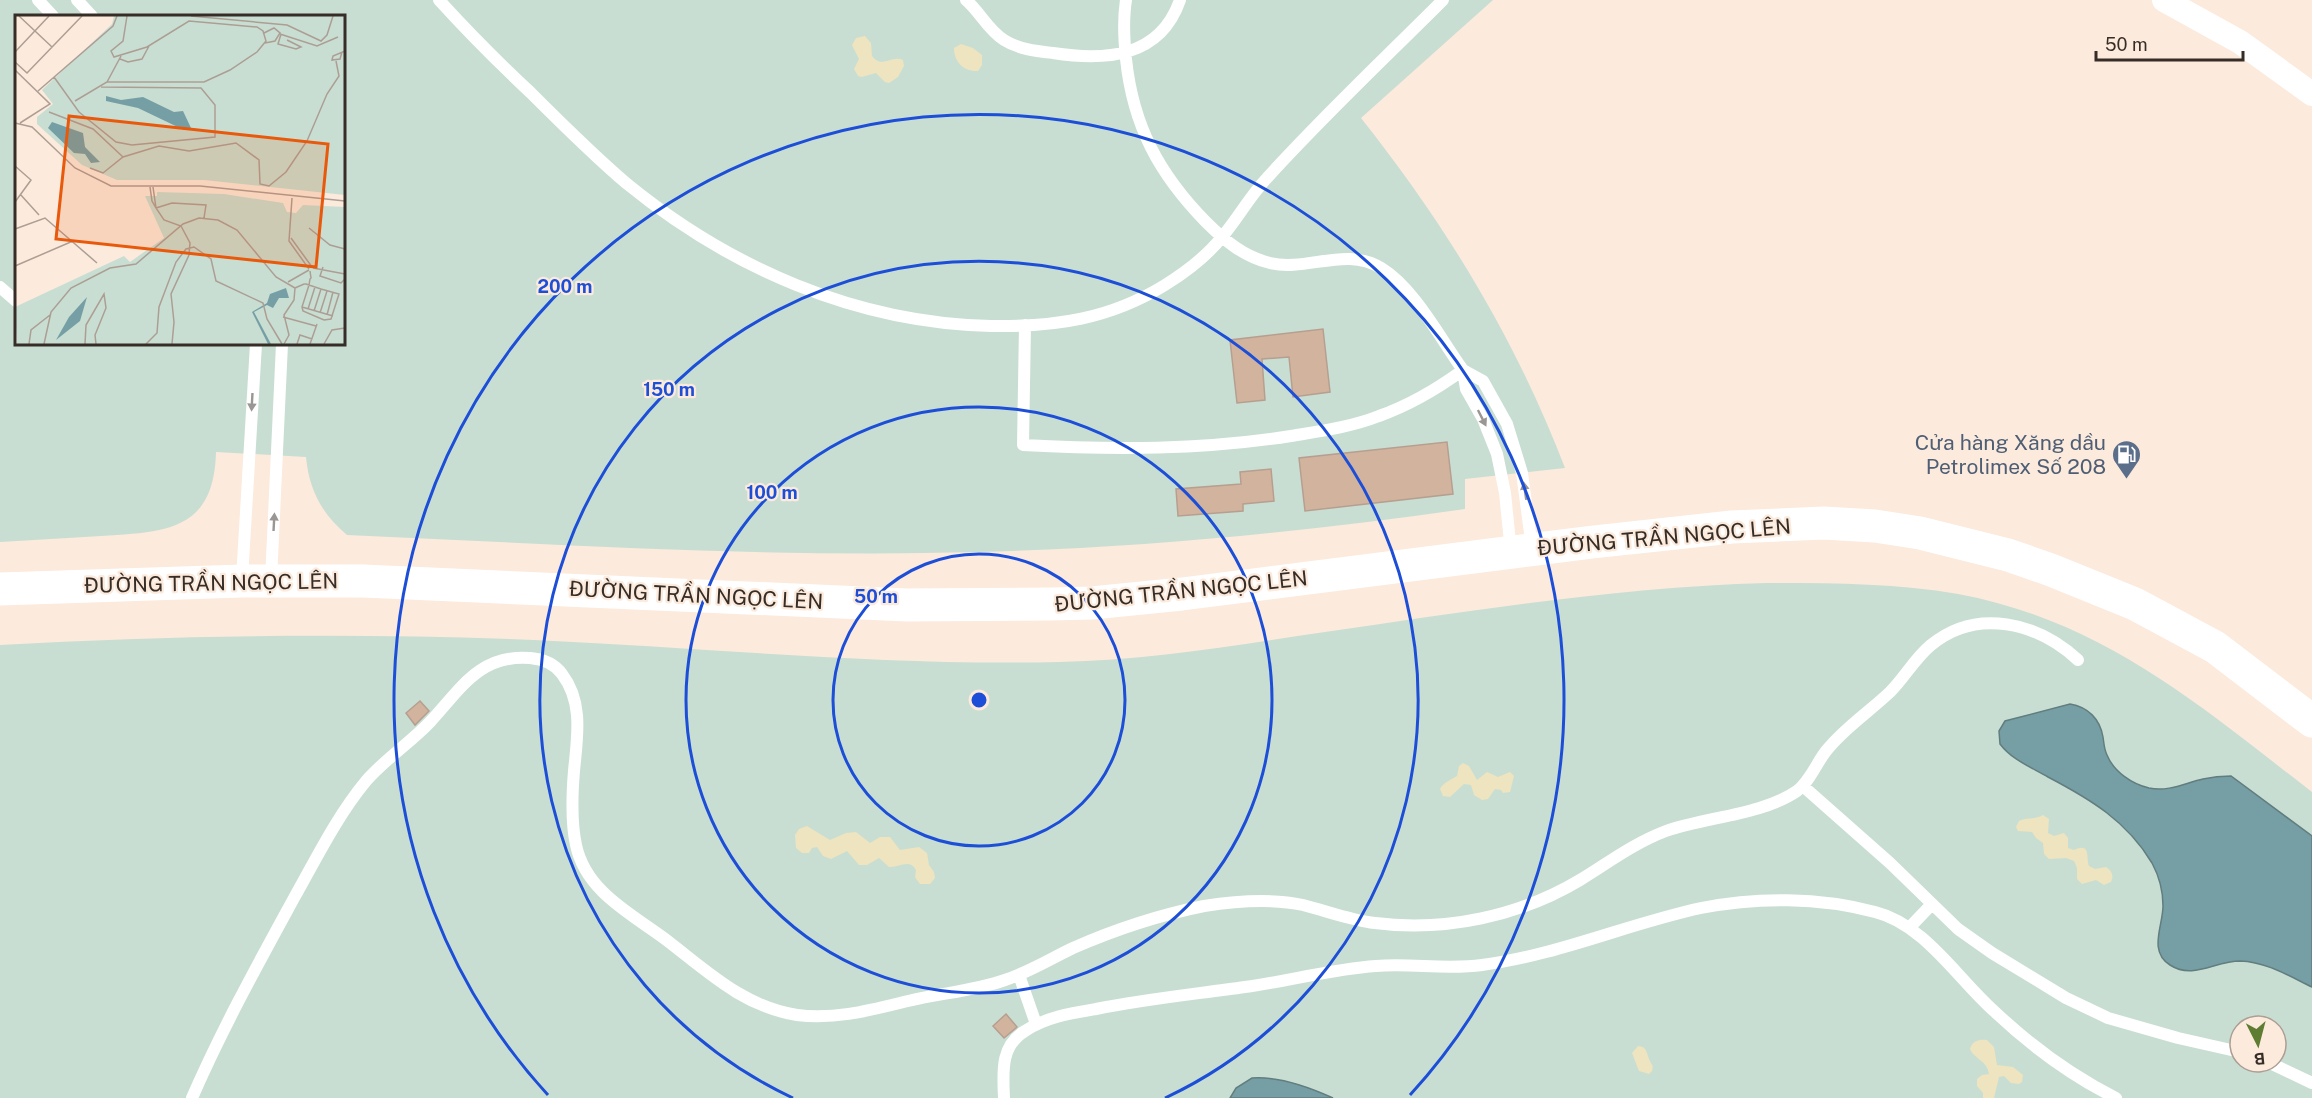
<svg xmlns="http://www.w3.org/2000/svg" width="2312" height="1098" viewBox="0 0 2312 1098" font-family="'Public Sans',sans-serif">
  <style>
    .green { fill: #c8ded2; fill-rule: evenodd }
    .sand { fill: #eee4bf }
    .water { fill: #759fa5; stroke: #627d7f; stroke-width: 1.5 }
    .building { fill: #d2b49e; stroke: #b69f90; stroke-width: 1.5 }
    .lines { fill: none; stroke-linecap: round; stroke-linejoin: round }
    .lane { stroke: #fff; stroke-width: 12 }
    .street { stroke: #fff; stroke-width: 24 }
    .secondary { stroke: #fff; stroke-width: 33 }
    .oneway { fill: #9a9693 }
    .ring { fill: none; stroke: #1d4ed8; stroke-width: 3 }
    .labels { text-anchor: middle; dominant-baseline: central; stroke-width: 4.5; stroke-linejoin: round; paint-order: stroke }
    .service-label { font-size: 21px; fill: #4e5e75; stroke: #fceadc; text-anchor: end }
    .street-label { font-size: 21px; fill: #362d27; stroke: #fceadc }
    .inset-road { fill: none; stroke: #ad9e94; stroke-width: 1.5 }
    .view { fill: #e8590c; fill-opacity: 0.15; stroke: #e8590c; stroke-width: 3 }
    .inset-edge { fill: none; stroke: #362d27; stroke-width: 3 }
    .centre { fill: #1d4ed8; stroke: #fceadc; stroke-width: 3 }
    .ring-label { font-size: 18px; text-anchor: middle; font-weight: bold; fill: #1d4ed8; stroke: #fceadc; stroke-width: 4.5; stroke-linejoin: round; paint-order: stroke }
  </style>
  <rect width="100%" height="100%" fill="#fceadc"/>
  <path class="green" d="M0,0H1493L1361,118C1446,225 1516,340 1565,468L1465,479V509C1303,532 1141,548 977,552C767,558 557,544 347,535C322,514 309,490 306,457L216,452C214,531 166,532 101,536C68,538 34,540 0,542ZM16,16H344V344H16Z
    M1767,583C1830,583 1896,583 1958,594C2103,621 2199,705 2312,792V1098H0V645C178,635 357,633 534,640C709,648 884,666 1059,662C1149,660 1237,645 1325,632C1472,611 1619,587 1767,583ZM2240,1026H2276V1062H2240Z"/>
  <path class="sand" d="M865,36L871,43L872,56C882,69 891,55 903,60L904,66L898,77L889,83L885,82L876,73L862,77L858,76L854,69L859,59L852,45L856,38Z
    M961,44L973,48L982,55V65L978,71C964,72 954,62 954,48Z
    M1463,763L1469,766L1477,780L1487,772L1498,777L1510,772L1514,776L1510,792L1503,793L1501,790L1495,789L1488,799L1482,800L1474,795L1471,785L1464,784L1450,797L1443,796L1440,789C1443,783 1452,779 1457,776L1459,766Z
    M2043,815L2049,819L2048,833L2054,836L2064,833L2068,838V848L2074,850C2091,842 2086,857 2089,866L2095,869L2106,867C2112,871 2114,875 2111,882L2104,885L2096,880L2082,884L2077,879V868L2074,861L2066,858L2049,859L2044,854L2043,843L2036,838L2032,832L2018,831L2016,827L2019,821C2027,817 2034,820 2043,815Z
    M807,826L830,840L846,833L856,832L870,843L880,837H890L900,850L919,847L927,853L929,865L934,872L935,878L930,884H920L915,877L916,870C909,858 899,868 889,867L879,858L867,865H859L847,851L831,859L823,856L817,847L812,848L809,853H802L796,848L795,835L799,829Z
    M1987,1040L1994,1047L1997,1065L2013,1067L2023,1075L2022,1082L2019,1084L2011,1083L2004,1076L1999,1077L1994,1098H1983V1093L1977,1086V1079L1982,1075L1989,1074C1987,1060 1975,1060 1970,1049C1972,1041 1979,1039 1987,1040Z
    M1638,1046C1647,1047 1646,1051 1649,1059C1651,1065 1654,1064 1652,1071L1649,1074L1639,1071L1632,1053Z"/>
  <path class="water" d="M2070,704C2088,707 2100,719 2103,737C2104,743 2104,749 2107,755C2114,772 2132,784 2149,788C2169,792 2185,783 2203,779C2212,777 2222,776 2231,776L2312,836V987C2289,976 2267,962 2240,961C2215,961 2193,980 2170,965C2148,951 2163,926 2163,906C2163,891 2159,876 2152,863C2127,821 2090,799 2048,777C2031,767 2012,760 2000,744L1999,731L2005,721Z
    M1252,1078C1278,1076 1309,1087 1333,1098H1230L1236,1088Z"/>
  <path class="building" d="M1323,329L1330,392L1293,397L1289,357L1262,359L1265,400L1237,403L1230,340Z
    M1447,442L1453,494L1305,511L1299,458Z
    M1271,469L1274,501L1243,504V511L1178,516L1176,489L1241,484L1240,472Z
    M420,701L429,711L415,725L406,713Z
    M1006,1014L1017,1027L1004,1038L993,1026Z"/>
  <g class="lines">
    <path class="lane" d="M38,0L53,16
      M77,0L92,16
      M439,0C468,32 499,63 531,93C562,124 593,155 626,183C730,268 856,323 991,326C1055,327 1110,319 1165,285C1186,272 1206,257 1222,237C1238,218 1250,196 1267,178C1323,116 1384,59 1443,0
      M966,0C980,12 988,30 1004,40C1018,49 1036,51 1053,53C1105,61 1160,58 1180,0
      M0,287L16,301
      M1025,325L1023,445C1113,450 1202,450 1291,436C1321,431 1351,427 1379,416C1410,405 1437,389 1463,370C1440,338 1414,288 1381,268C1346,246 1307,272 1270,263C1244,257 1224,240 1206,222C1159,174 1133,126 1126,59C1124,40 1123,19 1126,0
      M1511,552L1505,493L1497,454L1483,419L1466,389L1463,370L1483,381L1507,424L1522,473L1532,548
      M242,579L256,344
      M271,580L282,344
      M1804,787L1890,863L1958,929L1992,953L2066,998L2108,1018L2178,1038L2240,1052
      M1910,927L1932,904
      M1019,975L1036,1024
      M2268,1062L2312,1083
      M192,1098C222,1029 258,964 294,898C316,859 337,816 366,781C385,759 410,743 430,722C460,690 479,654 530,658C543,659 554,663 562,674C584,703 577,738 574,771C572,795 571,822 576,845C586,893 634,915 669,942C709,973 745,1007 797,1015C835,1020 871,1010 908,1001C940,993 974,991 1005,980C1029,972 1050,959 1073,948C1114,930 1159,915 1204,906C1236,901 1271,898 1303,905C1327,911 1350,920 1375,923C1445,932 1520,916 1580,880C1608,863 1634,843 1666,831C1706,817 1762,815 1797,791C1810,781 1816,764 1826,751C1844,728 1869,712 1890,692C1905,677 1915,658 1931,645C1977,607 2038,623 2078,660
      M1004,1098C1003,1072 1000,1046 1025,1031C1046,1017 1072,1013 1096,1009C1146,999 1196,994 1245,987C1289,981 1332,969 1376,966C1411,963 1446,970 1482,965C1558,955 1627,924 1701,908C1757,897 1819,897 1875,912C1924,924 1957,978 1994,1011C2030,1045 2072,1076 2116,1098"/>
    <path class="street" d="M2164,0L2240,42L2312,94"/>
    <path class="secondary" d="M0,589L242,581H363L907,605L1051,604L1092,603L1182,594L1593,542L1732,527L1824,523L1875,526L1920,533L2008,555L2051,570L2135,604L2215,647L2312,721"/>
  </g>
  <defs><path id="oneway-solid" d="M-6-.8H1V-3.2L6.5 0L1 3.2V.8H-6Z" transform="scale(1.5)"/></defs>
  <g class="oneway">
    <use href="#oneway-solid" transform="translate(252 402) rotate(93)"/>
    <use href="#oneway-solid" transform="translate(1482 418) rotate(63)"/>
    <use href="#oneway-solid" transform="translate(1525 491) rotate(-98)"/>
    <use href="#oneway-solid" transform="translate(274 522) rotate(-87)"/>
  </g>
  <g class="ring">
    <circle cx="979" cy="700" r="146"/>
    <circle cx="979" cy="700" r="293"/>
    <path d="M793 1098A439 439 0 1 1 1165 1098"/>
    <path d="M548 1095A585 585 0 1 1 1410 1095"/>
  </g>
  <defs>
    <symbol id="fuel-pin" viewBox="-11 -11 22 30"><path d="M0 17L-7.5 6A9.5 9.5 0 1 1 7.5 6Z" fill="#5c6f8a" stroke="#fceadc"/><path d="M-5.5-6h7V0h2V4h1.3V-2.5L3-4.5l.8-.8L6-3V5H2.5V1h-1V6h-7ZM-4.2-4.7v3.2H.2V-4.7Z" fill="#fff"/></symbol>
  </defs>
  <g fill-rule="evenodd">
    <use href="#fuel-pin" x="2110" y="438" width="33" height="45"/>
  </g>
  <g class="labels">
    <g class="service-label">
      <text x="2106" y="442">Cửa hàng Xăng dầu<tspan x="2106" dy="24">Petrolimex Số 208</tspan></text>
    </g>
    <g class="street-label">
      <text transform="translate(1664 537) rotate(-5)">ĐƯỜNG TRẦN NGỌC LÊN</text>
      <text transform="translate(211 583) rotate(-1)">ĐƯỜNG TRẦN NGỌC LÊN</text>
      <text transform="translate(1181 591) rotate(-6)">ĐƯỜNG TRẦN NGỌC LÊN</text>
      <text transform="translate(696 595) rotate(3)">ĐƯỜNG TRẦN NGỌC LÊN</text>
    </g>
  </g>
  <g transform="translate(15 15)">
    <rect width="330" height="330" fill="#fceadc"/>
    <path d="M99,1H330V180L189,165H102L67,150L22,109V102L38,89L27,75L97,9ZM142,177L209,179L268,188L272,197L281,198L288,190L330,192V329H2L0,292L109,241L115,247L149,223L130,181H142Z" fill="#c8ded2"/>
    <path d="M91,81L106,85L128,82L159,97L168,96L176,113L169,115L123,93L91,86ZM37,107L68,118L70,132L85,147L76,148L70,139L59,138L33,113ZM271,273L274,283H264L258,293L252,290L239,297L256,329H253L237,297L252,288L255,279ZM72,282L65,306L41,325L54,302Z" fill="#759fa5"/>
    <path class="inset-road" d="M4,1L37,32M176,1L272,10L306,26L312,20L318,1M249,18L259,13L265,18L260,26L250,28M265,19L302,31L323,22M266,19L263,29L281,34L286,32L272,25M0,37L34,1M327,37L325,44L317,45L318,41L330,36M105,44L113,47L127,44L134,31M0,47L12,58L67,1M0,55L35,89L5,108M39,62L64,97L101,127L117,130L200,122V90L186,73L86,72M92,67H189L215,55L242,37L251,26L248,16L242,12L174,6L132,32L99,42L96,36L108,26L112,1M23,76L98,11L102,1M60,86L92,67L106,41M34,97L78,114L108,142M0,108L17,112L60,153L96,171H185L330,186M0,151L16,165L0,187M75,153L88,158L108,142L144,131L174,136L221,128L244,145L245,169L254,171L271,157L292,126L312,79L324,61L321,46M135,172L137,186L141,193L138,172M5,179L24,200M277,183L274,226L294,254M294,213L315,230L330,234M0,214L30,203L82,248M276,223L297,252M0,251L58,226M308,252L305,261L326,268L330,264M298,253L330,259M273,267L294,255M280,273L289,269H291L306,274L324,279L316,304L309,305L288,296L287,292L294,270L295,264L296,263L295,256M287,292L318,301M293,294L300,272M299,296L306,274M305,298L312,276M312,300L318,277M268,302L301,311M14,329L16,315L35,300M29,329L36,297L56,273L95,253L121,249L168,209L184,203L203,205L222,215L261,262L280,273L279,285L269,300L274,320L269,329M70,329L71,310L89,279L91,293L80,320L81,329M131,329L142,318L144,292L161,247L171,234L179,232L196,244L201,266L248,288L252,304L267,329M157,329L159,307L156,279L174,240L175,228L166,211L149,205L141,193L157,188L191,190L189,203M282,329L285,320L297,324M295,329L302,309M309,329L317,315L330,313"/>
    <path class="view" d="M54,101L313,129L301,252L41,224Z"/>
    <rect width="330" height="330" class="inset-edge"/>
  </g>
  <circle cx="979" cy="700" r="9" class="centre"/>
  <g class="ring-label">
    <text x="565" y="293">200 m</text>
    <text x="669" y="396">150 m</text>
    <text x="772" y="499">100 m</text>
    <text x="876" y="603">50 m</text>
  </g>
  <g transform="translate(2258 1044) rotate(174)"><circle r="28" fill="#fceadc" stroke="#ad9e94" stroke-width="1.5"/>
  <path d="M0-4.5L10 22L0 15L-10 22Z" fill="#5e7c32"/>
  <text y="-9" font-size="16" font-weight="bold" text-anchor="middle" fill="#362d27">B</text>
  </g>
  <path d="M2096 51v9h147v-9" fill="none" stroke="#362d27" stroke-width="3"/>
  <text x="2105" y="51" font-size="18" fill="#362d27" stroke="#fceadc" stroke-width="4.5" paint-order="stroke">50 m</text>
</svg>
